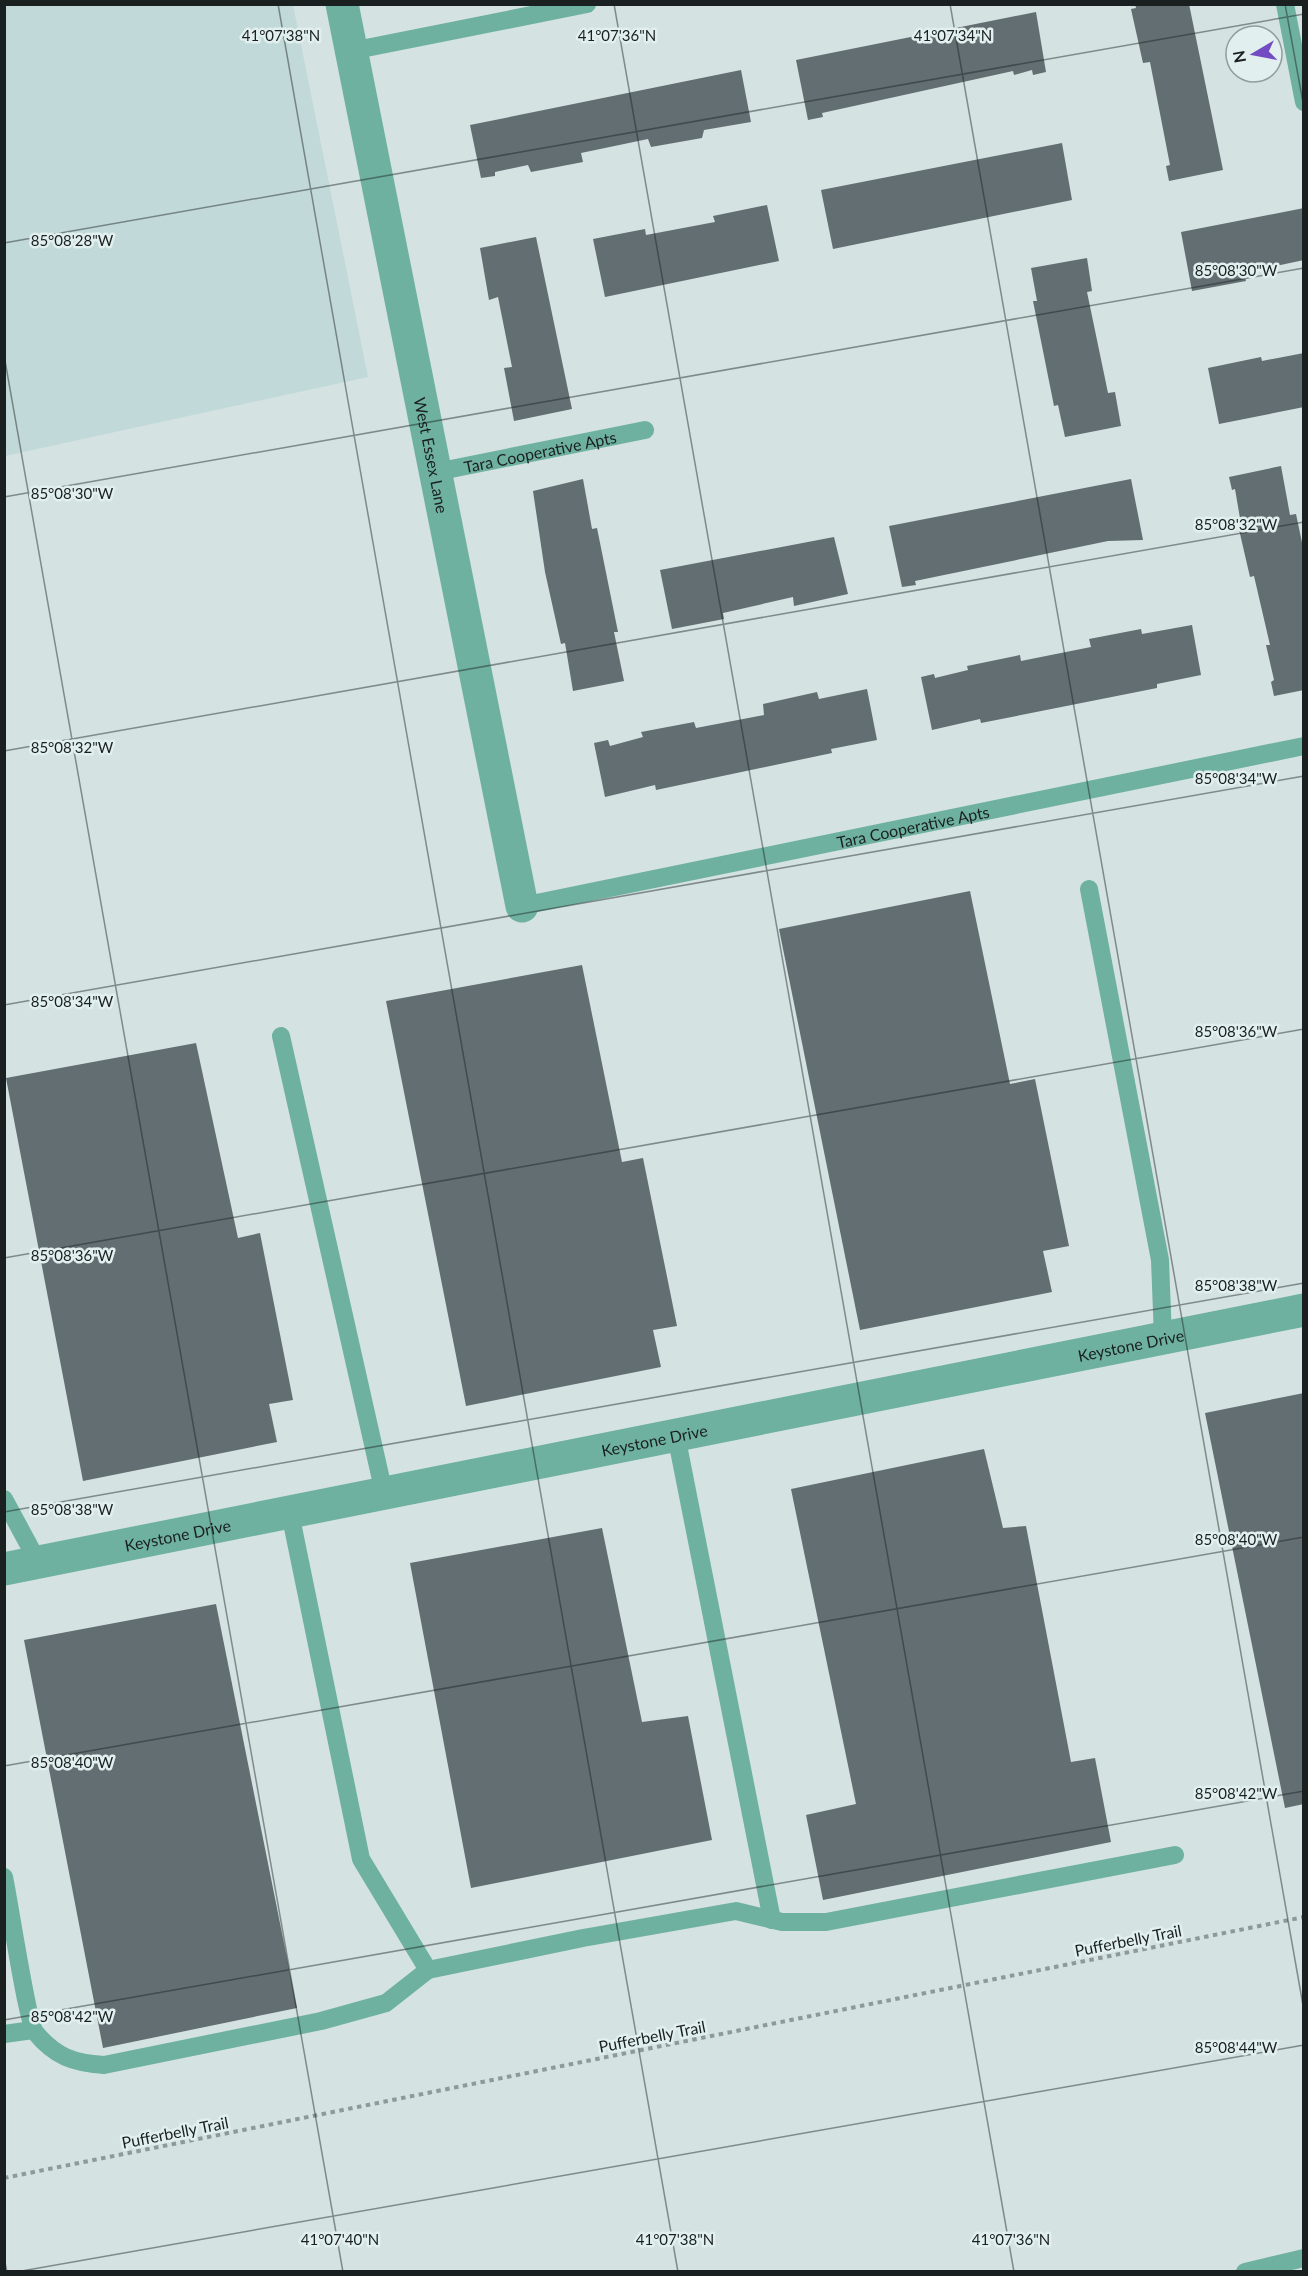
<svg xmlns="http://www.w3.org/2000/svg" width="1308" height="2276" viewBox="0 0 1308 2276" font-family="Lato,sans-serif">
  <style>
    .built { fill: #c1d9d8 }
    .building { fill: #626e71 }
    .lines { fill: none; stroke-linecap: round; stroke-linejoin: round }
    .path { stroke: #8f9999; stroke-width: 4; stroke-dasharray: 4.5 4.5; stroke-linecap: butt }
    .lane { stroke: #6eb1a0; stroke-width: 18 }
    .street { stroke: #6eb1a0; stroke-width: 33 }
    .ticks { fill: none; stroke: #1a1f1f; stroke-width: 1.5; stroke-opacity: 0.45 }
    .labels { text-anchor: middle; dominant-baseline: central; stroke-width: 5; stroke-linejoin: round; paint-order: stroke }
    .street-label { font-size: 16px; fill: #1a1f1f; stroke: #e1efef }
    .ticks-label { font-size: 15px; text-anchor: middle; fill: #1a1f1f; stroke: #e1efef; stroke-width: 5; stroke-linejoin: round; paint-order: stroke }
  </style>
  <rect width="100%" height="100%" fill="#d4e2e2"/>
  <path class="built" d="M4,5H293L368,377L5,456Z"/>
  <path class="building" d="M1135,4H1189L1223,170L1169,181L1166,166L1170,165L1150,62L1143,63L1131,9L1136,8Z
    M1036,12L1046,72L1033,75L1032,70L1014,75L1013,71L822,113L823,117L808,120L796,60Z
    M741,70L751,122L704,130L702,138L651,147L648,139L581,153L583,162L531,172L528,165L495,172V176L481,178L470,125Z
    M1062,143L1072,200L833,249L821,190Z
    M767,205L779,261L605,297L593,239L645,229L646,235L715,222L713,216Z
    M1304,208V260L1244,273L1246,281L1192,291L1181,232Z
    M536,237L572,409L514,421L504,368L512,367L498,297L489,300L480,248Z
    M1087,258L1092,291L1087,292L1108,393L1115,392L1121,426L1065,437L1058,405L1054,406L1033,301H1037L1031,268Z
    M1304,353V407L1219,424L1208,368L1261,357L1262,361Z
    M1281,466L1290,515L1296,514L1304,552V690L1274,696L1271,682L1274,680L1266,645H1270L1254,576L1250,577L1238,525L1241,524L1235,489L1232,490L1229,477Z
    M583,479L592,529L597,528L618,632H614L624,681L573,691L565,643L561,644L545,572L533,491Z
    M1131,479L1143,540L1108,541L915,581L916,585L902,587L889,526Z
    M834,537L848,594L794,606L793,597L723,613L724,619L672,629L660,570Z
    M1192,625L1201,675L1157,684V688L981,723L980,719L932,730L921,677L934,674L935,678L968,670L967,666L1020,655L1021,661L1091,647L1089,639L1141,629L1142,634Z
    M867,689L877,740L831,749L832,753L656,790L655,785L605,797L594,743L608,740L610,746L643,737L641,732L694,722L696,728L764,715L763,704L817,692L819,699Z
    M970,891L1010,1084L1035,1079L1069,1246L1043,1251L1052,1292L860,1330L779,929Z
    M582,965L622,1162L643,1158L677,1326L653,1330L661,1367L466,1406L386,1001Z
    M196,1043L238,1238L260,1233L293,1400L269,1404L277,1442L83,1481L6,1078Z
    M1304,1393V1804L1285,1808L1205,1413Z
    M984,1449L1003,1528L1026,1526L1071,1762L1095,1758L1111,1842L823,1900L806,1815L856,1804L791,1489Z
    M602,1528L642,1722L688,1716L712,1840L471,1888L410,1563Z
    M216,1604L297,2008L103,2048L24,1640Z"/>
  <g class="lines">
    <path class="path" d="M4,2178L1304,1917"/>
    <g class="lane">
      <path d="M1285,4L1304,102"/>
      <path d="M351,51L587,4"/>
      <path id="s1" d="M436,472L645,430"/>
      <path d="M1089,889L1160,1260L1163,1338"/>
      <path id="s2" d="M522,906L1304,746"/>
      <path d="M281,1036L384,1493"/>
      <path d="M676,1435L772,1920"/>
      <path d="M4,1499L38,1562"/>
      <path d="M290,1513L361,1859L428,1970"/>
      <path d="M4,1877C9,1900 27,2021 35,2032C55,2057 74,2063 104,2065L321,2021L386,2003L428,1970L583,1938L736,1911L782,1922H826L1175,1855"/>
      <path d="M4,2034L33,2030"/>
      <path d="M1245,2272L1304,2258"/>
    </g>
    <g class="street">
      <path id="s3" d="M342,4L522,906"/>
      <path id="s4" d="M4,1569L1304,1310"/>
    </g>
  </g>
  <path class="ticks" d="M278,4L678,2272M614,4L1014,2272M950,4L1304,2011M1285,4L1304,108M4,243L1304,14M4,355L343,2272M4,497L1304,268M4,751L1304,522M4,1005L1304,776M4,1258L1304,1029M4,1512L1304,1283M4,1766L1304,1537M4,2020L1304,1791M4,2258L7,2272M16,2272L1304,2045"/>
  <g class="labels">
    <g class="street-label">
      <text stroke="none"><textPath href="#s1" startOffset="106">Tara Cooperative Apts</textPath></text>
      <text stroke="none"><textPath href="#s3" startOffset="460">West Essex Lane</textPath></text>
      <text stroke="none"><textPath href="#s2" startOffset="399">Tara Cooperative Apts</textPath></text>
      <text stroke="none"><textPath href="#s4" startOffset="1149">Keystone Drive</textPath></text>
      <text stroke="none"><textPath href="#s4" startOffset="663">Keystone Drive</textPath></text>
      <text stroke="none"><textPath href="#s4" startOffset="177">Keystone Drive</textPath></text>
      <text transform="translate(1128 1940) rotate(-11)">Pufferbelly Trail</text>
      <text transform="translate(652 2036) rotate(-11)">Pufferbelly Trail</text>
      <text transform="translate(175 2132) rotate(-11)">Pufferbelly Trail</text>
    </g>
  </g>
  <g class="ticks-label">
    <text x="281" y="41">41°07'38"N</text>
    <text x="617" y="41">41°07'36"N</text>
    <text x="953" y="41">41°07'34"N</text>
    <text x="72" y="246">85°08'28"W</text>
    <text x="1236" y="276">85°08'30"W</text>
    <text x="72" y="499">85°08'30"W</text>
    <text x="1236" y="530">85°08'32"W</text>
    <text x="72" y="753">85°08'32"W</text>
    <text x="1236" y="784">85°08'34"W</text>
    <text x="72" y="1007">85°08'34"W</text>
    <text x="1236" y="1037">85°08'36"W</text>
    <text x="72" y="1261">85°08'36"W</text>
    <text x="1236" y="1291">85°08'38"W</text>
    <text x="72" y="1515">85°08'38"W</text>
    <text x="1236" y="1545">85°08'40"W</text>
    <text x="72" y="1768">85°08'40"W</text>
    <text x="1236" y="1799">85°08'42"W</text>
    <text x="72" y="2022">85°08'42"W</text>
    <text x="1236" y="2053">85°08'44"W</text>
    <text x="340" y="2245">41°07'40"N</text>
    <text x="675" y="2245">41°07'38"N</text>
    <text x="1011" y="2245">41°07'36"N</text>
  </g>
  <rect width="1308" height="2276" fill="none" stroke="#1a1f1f" stroke-width="12"/>
  <g transform="translate(1254 54) rotate(260)"><circle r="28" fill="#e1efef" stroke="#919c9c" stroke-width="1.5"/>
  <path d="M0-4.5L10 22L0 15L-10 22Z" fill="#734bc3"/>
  <text y="-9" font-size="16" font-weight="bold" text-anchor="middle" fill="#1a1f1f">N</text>
  </g>
</svg>
